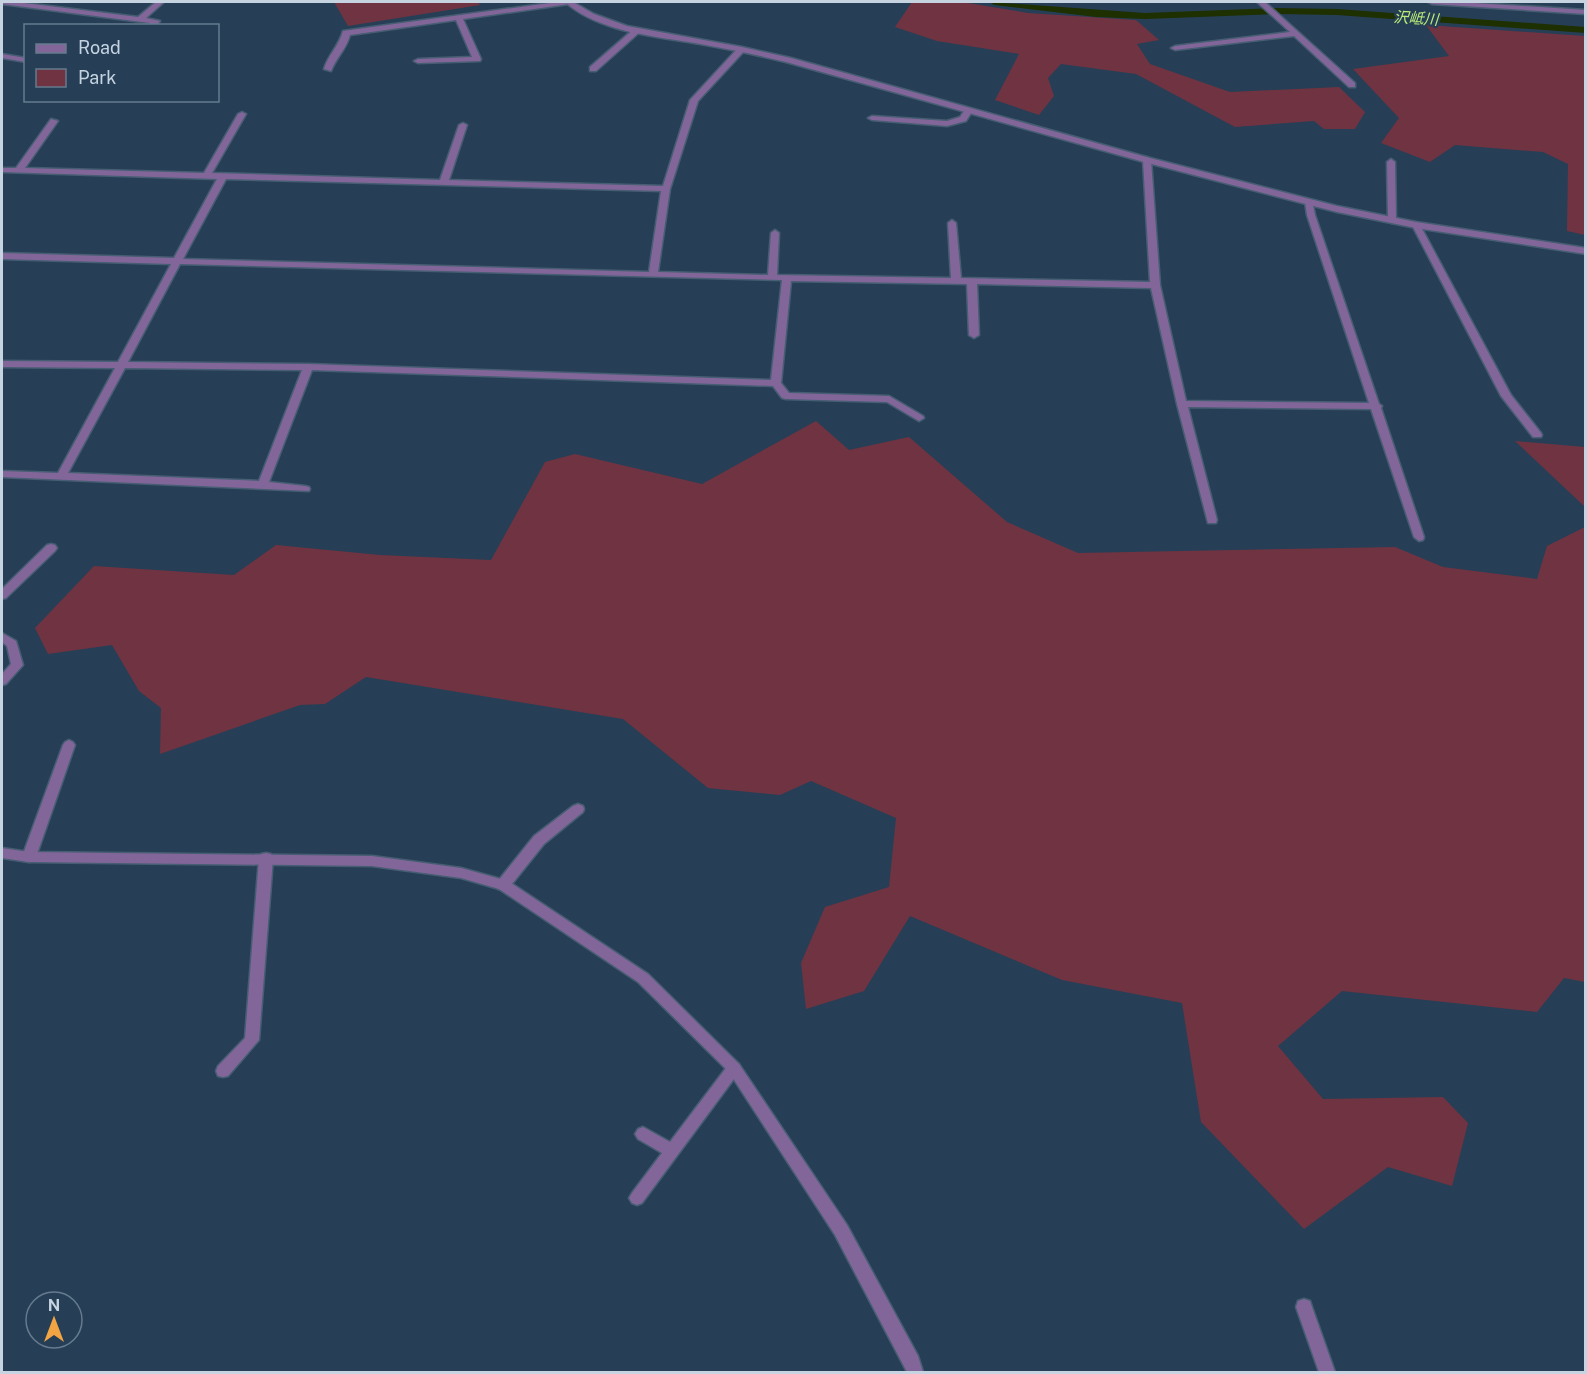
<svg xmlns="http://www.w3.org/2000/svg" width="1587" height="1374" viewBox="0 0 1587 1374" font-family="'Public Sans','Noto Sans JP',sans-serif">
  <style>
    .green { fill: #703341 }
    .lines { fill: none; stroke-linecap: round; stroke-linejoin: round }
    .stream { fill: #1e2f00; fill-rule: evenodd }
    .minor-casing { stroke: #465d72; stroke-width: 3 }
    .tertiary-casing { stroke: #465d72; stroke-width: 3 }
    .minor { fill: #82669a; fill-rule: evenodd }
    .tertiary { fill: #82669a; fill-rule: evenodd }
    .labels { text-anchor: middle; dominant-baseline: central; stroke-width: 4.5; stroke-linejoin: round; paint-order: stroke }
    .far-water-label { font-size: 15px; font-style: italic; fill: #bced77; stroke: #263f56 }
  </style>
  <rect width="100%" height="100%" fill="#263f56"/>
  <path class="green" d="M334,2H478L480,5L348,26Z
    M912,2H962L1028,13L1136,20L1159,40L1137,44L1150,64L1230,92L1339,87L1365,112L1355,129H1324L1314,121L1235,127L1136,74L1061,64L1048,78L1054,96L1039,115L995,100L1019,54L937,41L895,27Z
    M1426,25L1585,36V235L1567,231L1568,164L1543,152L1455,145L1430,162L1381,143L1399,118L1353,69L1449,56Z
    M816,421L849,450L909,437L1007,522L1078,553L1395,547L1443,567L1537,579L1547,546L1585,527V982L1564,978L1537,1012L1342,991L1278,1046L1323,1099L1443,1097L1468,1123L1452,1186L1388,1167L1304,1229L1201,1122L1182,1003L1062,980L910,916L864,991L806,1009L801,963L825,907L889,887L896,818L811,781L780,795L708,788L623,719L366,677L325,704L300,705L160,754L161,708L139,691L112,645L48,654L35,628L94,566L234,575L276,545L380,555L491,560L545,462L575,454L702,484Z
    M1515,441L1585,447V507Z"/>
  <g class="lines">
    <path class="stream" d="M990,2L1145,13L1277,8L1337,9L1586,27V33L1337,15L1277,14L1145,19L1096,17L994,5Z"/>
    <defs>
      <path id="minor" d="M2,2H16L138,17L156,2H164L146,18L160,21L156,26H148L150,23L2,4Z
        M557,2H573L569,4L463,19L481,59L480,61L418,63L414,61L418,59L472,57L456,20L350,35C347,48 336,58 331,71L324,69C328,55 339,46 343,31Z
        M1257,2H1265L1355,83V87H1349L1294,36L1175,50L1171,48L1175,46L1290,32Z
        M635,28L642,30L596,71H590V67Z
        M739,47L746,49L698,101L670,189L658,272L768,275L771,233L775,230L779,233L777,275L951,278L948,223L952,220L956,223L961,278L1150,282L1143,160L1147,157L1151,160L1160,285L1186,401L1369,403L1307,215L1305,202L1312,200L1315,215L1379,404L1382,406L1381,408L1424,537L1423,540L1419,541L1414,537L1371,409L1188,407L1217,520L1216,523H1208L1177,404L1151,288L977,284L979,335L974,338L969,335L967,284L791,281L781,383L789,393L889,396L923,416L924,418L919,421L887,402L786,399L782,398L773,386L312,370L269,482L305,486L309,487L310,489L309,491L2,477V471L58,473L115,368L2,367V361L118,362L171,264L2,259V253L174,258L217,179L2,172V168H16L51,119L58,121L25,168L204,173L238,114L242,112L246,114L212,173L440,180L459,125L463,123L467,125L449,180L663,186L690,100ZM226,179L661,191L649,272L183,259ZM180,264L782,280L771,380L308,364L128,362ZM125,368L302,370L259,481L68,473Z
        M2,54L26,58V62L2,58Z
        M966,108L973,110L966,121L947,126L872,120L868,118L872,116L947,121L960,117Z
        M1391,159L1395,162L1396,220L1392,223L1388,220L1387,162Z
        M1416,222L1420,225L1511,395L1541,433L1542,435L1541,437H1533L1501,396L1412,225Z
        M51,544L55,545L57,548L55,551L6,598L2,599V589L47,545Z
        M2,633L16,641L23,665L6,684L2,685V674L11,664L7,646L2,642Z
        M69,740L73,742L75,745L36,857L34,861L29,862L24,861L22,857L63,745L65,742Z
        M578,804L583,806L584,809L583,812L544,844L508,889L503,890L498,889L496,885L498,881L534,836L573,806Z
        M266,853L271,854L273,858L259,1040L228,1076L223,1077L218,1076L216,1071L218,1066L245,1038L259,858L261,854Z
        M734,1062L739,1064L741,1068L739,1072L642,1203L637,1205L632,1203L629,1198L632,1193L662,1153L638,1139L635,1134L638,1129L643,1127L670,1142L729,1064Z
        M1304,1299L1310,1301L1312,1307L1335,1372H1319L1296,1307L1298,1301Z"/>
      <path id="tertiary" d="M565,2H573L594,14L627,26L742,47L791,58L1150,158L1337,206L1416,222L1586,248V254L1416,228L1337,212L1144,162L786,62C757,55 729,49 700,44C656,36 600,33 565,2Z
        M1428,2H1459L1586,10V14L1432,4Z
        M2,848L29,852L372,856L461,868L508,881L648,974L739,1064L847,1225L918,1356L923,1372H907L835,1235L729,1072L638,982L499,889L461,878L372,866L29,862L2,858Z"/>
    </defs>
    <use href="#minor" class="minor-casing"/>
    <use href="#tertiary" class="tertiary-casing"/>
    <use href="#minor" class="minor"/>
    <use href="#tertiary" class="tertiary"/>
  </g>
  <g class="labels">
    <g class="far-water-label">
      <text transform="translate(1416 18) rotate(4)">沢岻川</text>
    </g>
  </g>
  <rect width="1587" height="1374" fill="none" stroke="#c6d4e2" stroke-width="6"/>
  <rect x="24" y="24" width="195" height="78" fill="#263f56" stroke="#667b8e" stroke-width="1.5"/>
  <rect x="36" y="44" width="30" height="9" fill="#82669a" stroke="#667b8e" stroke-width="1.5"/>
  <text x="78" y="54" font-size="18" fill="#c6d4e2">Road</text>
  <rect x="36" y="69" width="30" height="18" fill="#703341" stroke="#667b8e" stroke-width="1.5"/>
  <text x="78" y="84" font-size="18" fill="#c6d4e2">Park</text>
  <g transform="translate(54 1320)"><circle r="28" fill="#263f56" stroke="#667b8e" stroke-width="1.5"/>
  <path d="M0-4.5L10 22L0 15L-10 22Z" fill="#f3a443"/>
  <text y="-9" font-size="16" font-weight="bold" text-anchor="middle" fill="#c6d4e2">N</text>
  </g>
</svg>
